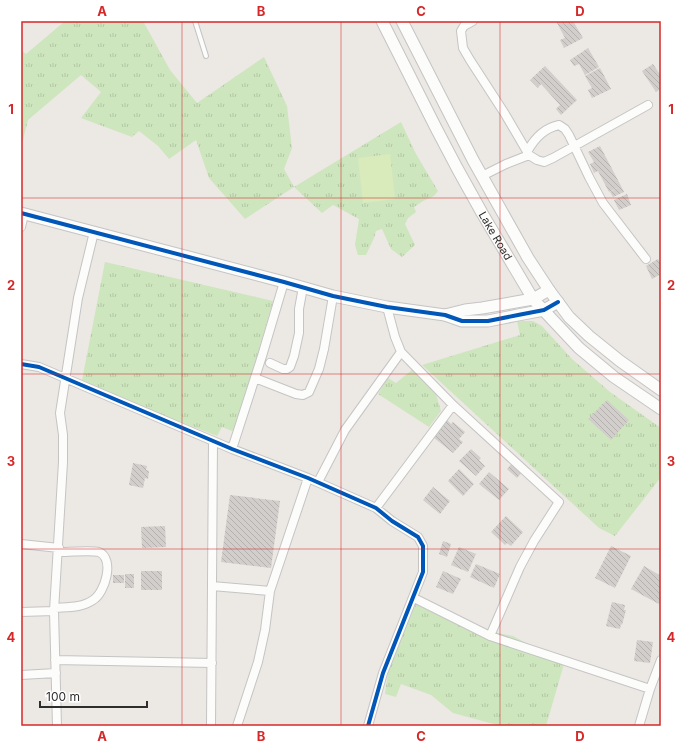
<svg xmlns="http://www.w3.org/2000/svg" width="682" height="747" viewBox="0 0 682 747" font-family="Inter,sans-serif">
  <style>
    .grass { fill: url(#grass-tufts) }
    .pitch { fill: #d9eabb }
    .building { fill: url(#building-back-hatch) }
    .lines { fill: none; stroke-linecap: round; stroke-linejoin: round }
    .lane-casing { stroke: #c5c4c5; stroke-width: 6 }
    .street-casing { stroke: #c5c4c5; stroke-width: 10 }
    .secondary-casing { stroke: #c5c4c5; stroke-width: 13 }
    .lane { stroke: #fcfcfb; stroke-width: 4 }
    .street { stroke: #fcfcfb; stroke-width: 8 }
    .secondary { stroke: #fcfcfb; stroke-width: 11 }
    .cycleway-casing { stroke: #fff; stroke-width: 6 }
    .cycleway { stroke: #0057b8; stroke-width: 4 }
    .grid { fill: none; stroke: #d62828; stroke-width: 1; stroke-opacity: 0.55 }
    .labels { text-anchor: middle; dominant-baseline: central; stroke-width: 4; stroke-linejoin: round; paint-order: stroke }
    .street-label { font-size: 11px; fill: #2e2e2e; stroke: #fff }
    .neatline { fill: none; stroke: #d62828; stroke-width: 1.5 }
    .grid-label { font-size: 13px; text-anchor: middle; font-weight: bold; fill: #d62828 }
  </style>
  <defs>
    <pattern id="grass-tufts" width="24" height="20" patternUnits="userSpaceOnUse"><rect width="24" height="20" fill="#cee6be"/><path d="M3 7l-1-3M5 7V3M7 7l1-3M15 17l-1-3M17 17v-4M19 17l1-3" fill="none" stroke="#b1c6a4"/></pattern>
    <pattern id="building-back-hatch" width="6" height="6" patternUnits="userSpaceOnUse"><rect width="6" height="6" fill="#d1cecb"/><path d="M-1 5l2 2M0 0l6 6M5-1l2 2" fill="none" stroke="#b4b1af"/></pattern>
  </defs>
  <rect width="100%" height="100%" fill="#ece8e4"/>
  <path class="grass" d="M65,21H143L170,70L197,103L264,57L287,106L292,148L284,169L294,187L401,122L416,154L438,191L434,196L423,201L414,207L416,212L408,218L405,224L415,245L402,257L391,249L382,229L376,231L374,238L366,255H358L355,245L359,219L333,205L322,213L294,187L245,219L209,178L196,140L169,159L158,146L139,131L132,137L81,118L101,92L81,75L28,120L21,148V50L26,54Z
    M105,262L273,301L236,428L232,431L222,427L217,436L163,415L82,380Z
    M517,321H533L542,326L572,359L610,392L661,428V477L615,536L599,528L422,365L520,335Z
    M413,369L436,394L441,411L429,427L378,394L388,378L396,383Z
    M419,599L483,630L513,636L564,664L546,726H501L453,713L431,695L401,684L396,697L385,694L388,672L414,608Z"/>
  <path class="pitch" d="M390,154L395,199L363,203L358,158Z"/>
  <path class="building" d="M556,21H573L583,38L564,48L560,40L565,38Z
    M588,48L599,67L585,75L579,64L574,66L570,60Z
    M653,64L661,76V89L656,92L642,71Z
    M545,66L577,100L561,115L556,109L560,105L541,84L538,88L530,80Z
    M600,68L611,89L592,98L588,90L592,88L585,76Z
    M600,146L621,186L609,192L598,171L594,173L590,164L594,162L588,152Z
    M621,186L624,192L613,197L610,192Z
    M627,194L631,205L619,210L614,200Z
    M658,259L661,264V274L652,279L646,266Z
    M607,400L629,420L611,440L588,419Z
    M447,420L451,424L453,422L465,432L459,439L463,442L453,453L433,437Z
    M471,449L481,458L479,460L485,466L476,476L459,461Z
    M513,462L523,471L517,478L507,469Z
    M133,463L147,466L146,470L149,471L148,479L145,478L143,488L129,485Z
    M459,469L474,484L463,496L448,481Z
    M489,472L509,489L499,500L479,484Z
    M433,487L450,501L440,514L423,500Z
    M230,495L280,501L271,568L221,562Z
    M506,516L523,532L511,546L507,543L505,545L491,532Z
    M165,526L166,547L142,548L141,527Z
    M443,541L451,544L447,557L439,554Z
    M611,546L631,556L615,588L595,578Z
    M459,547L476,554L468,572L451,565Z
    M476,564L500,574L494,588L470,577Z
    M644,566L661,576V601L659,604L631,589Z
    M141,571H162V590H141Z
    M443,571L461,579L453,594L436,587Z
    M125,574H134V588H125Z
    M113,575H124V583H113Z
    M612,602L625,605L624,610H626L622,625L621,624L620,629L606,626Z
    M637,640L653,642L650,663L634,661Z"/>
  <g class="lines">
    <defs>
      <path id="lane" d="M195,21L206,56"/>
      <path id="street" d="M473,21L464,26L461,31L463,48L470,60L505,114L529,155L537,160L544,162L553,158L648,105
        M527,152C534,139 544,128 559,125L565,129L569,135L589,177L603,203L646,259
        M482,176L506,164L529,155
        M21,227L24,214
        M387,307L395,337L401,352L453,405L559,502L534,541L520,567L490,636
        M270,363L283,369H287L290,367L294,356L299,333V309L303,287
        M21,364L39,367L232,449L308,478L376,508L392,521L418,537L423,546V572L383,673L368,726
        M255,378L296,394L303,395L309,392L319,369L324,349L333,296
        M232,449L262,356L284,282
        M318,482L345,430L401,352
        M376,508L453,405
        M21,544L59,548
        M212,586L270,591
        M414,598L490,636L650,689
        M55,608C67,607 82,608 93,600C105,593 115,559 99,552C92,550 67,552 59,552
        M21,612L54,611
        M55,660L212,663
        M21,675L56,673
        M57,726L54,611L63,462V435L60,413L78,298L94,232
        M211,726L213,441
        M237,726L258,662L265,630L270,591L308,478
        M639,726L650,689L661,660"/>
      <g id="secondary">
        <path id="s1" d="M382,21L436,128L457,168L482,213L533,299L579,348L614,377L661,409"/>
        <path d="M402,21L473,160L528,258L549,290L569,317L589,336L620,361L661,390"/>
        <path d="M21,213L284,282L333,296L387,307L445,315L462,321H488L518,315L544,310L558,302"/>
        <path d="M445,315L465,310L482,308L533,299L549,290"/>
      </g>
    </defs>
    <use href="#lane" class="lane-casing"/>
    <use href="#street" class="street-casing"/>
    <use href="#secondary" class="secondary-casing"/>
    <use href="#lane" class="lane"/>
    <use href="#street" class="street"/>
    <use href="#secondary" class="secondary"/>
    <defs>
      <path id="cycleway" d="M21,213L284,282L333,296L387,307L445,315L462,321H488L518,315L544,310L558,302
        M21,364L39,367L232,449L308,478L376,508L392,521L418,537L423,546V572L383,673L368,726"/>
    </defs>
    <use href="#cycleway" class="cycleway-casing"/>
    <use href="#cycleway" class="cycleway"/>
  </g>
  <path class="grid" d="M182,21V726M341,21V726M500,21V726M21,198H661M21,374H661M21,549H661"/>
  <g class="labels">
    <g class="street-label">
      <text stroke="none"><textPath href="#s1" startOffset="243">Lake Road</textPath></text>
    </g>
  </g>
  <rect width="682" height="747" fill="none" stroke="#ffffff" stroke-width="44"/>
  <path d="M40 701v6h107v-6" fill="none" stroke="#2e2e2e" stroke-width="2"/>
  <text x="46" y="701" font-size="12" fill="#2e2e2e" stroke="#ffffff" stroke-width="3" paint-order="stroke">100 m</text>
  <rect x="22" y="22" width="638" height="703" class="neatline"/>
  <g class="grid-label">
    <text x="102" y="16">A</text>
    <text x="261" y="16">B</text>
    <text x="421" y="16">C</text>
    <text x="580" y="16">D</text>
    <text x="11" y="114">1</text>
    <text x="671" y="114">1</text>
    <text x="11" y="290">2</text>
    <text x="671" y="290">2</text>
    <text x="11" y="466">3</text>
    <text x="671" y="466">3</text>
    <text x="11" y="642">4</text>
    <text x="671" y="642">4</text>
    <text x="102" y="741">A</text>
    <text x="261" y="741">B</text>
    <text x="421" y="741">C</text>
    <text x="580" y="741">D</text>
  </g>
</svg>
